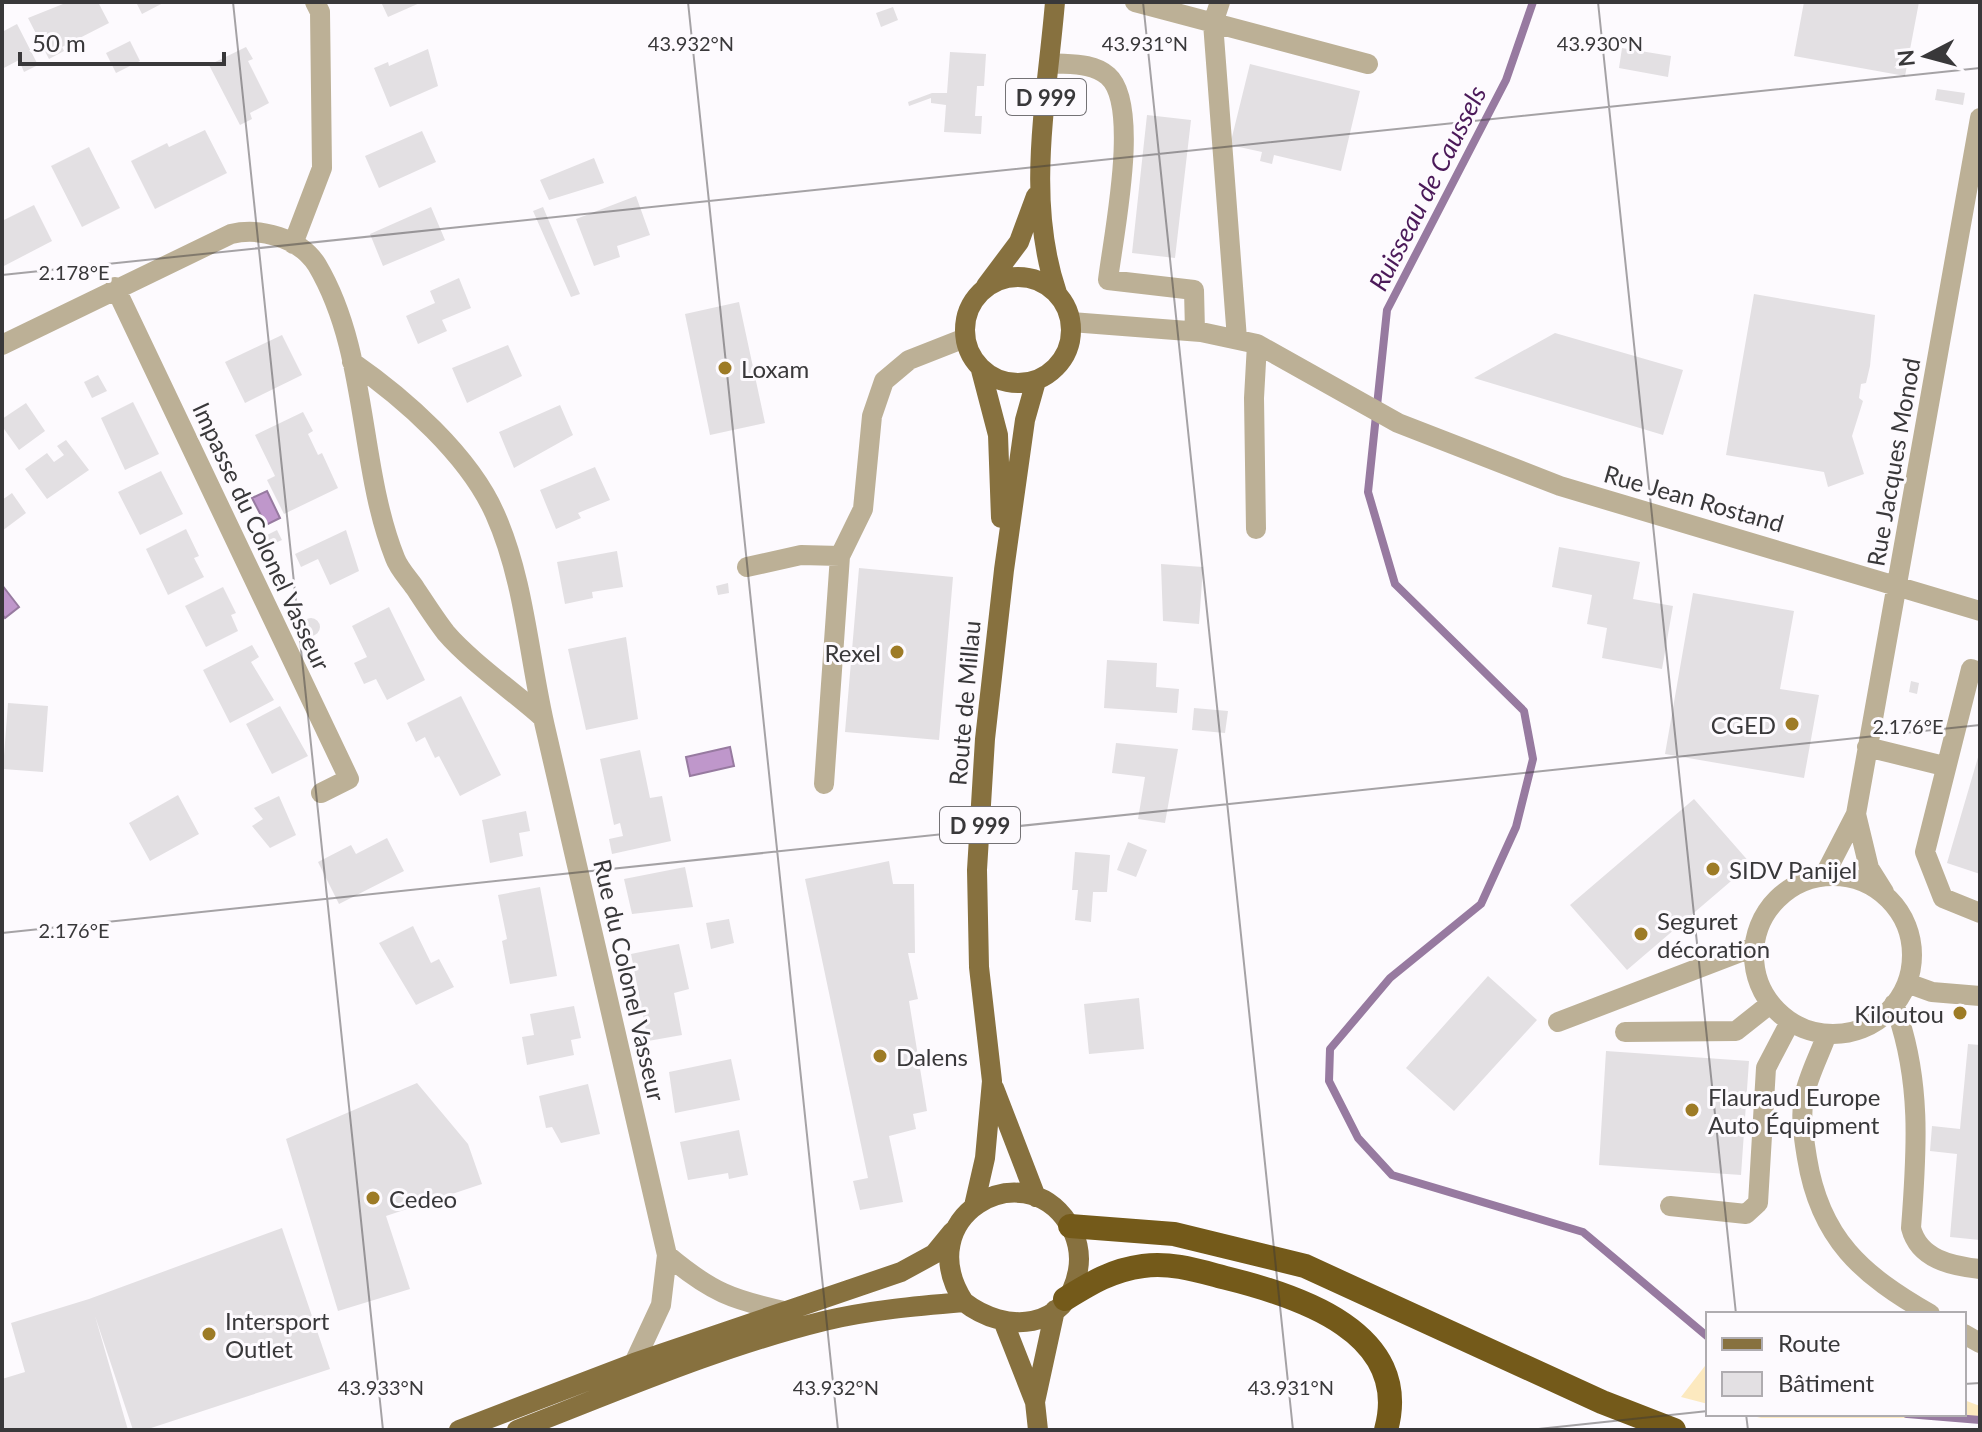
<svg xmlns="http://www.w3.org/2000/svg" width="1982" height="1432" viewBox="0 0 1982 1432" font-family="Lato,sans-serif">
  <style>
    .green { fill: #fce9bf }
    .water { fill: #bf97cb; stroke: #977aa0; stroke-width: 2 }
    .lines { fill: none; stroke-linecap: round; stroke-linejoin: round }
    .stream { stroke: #977aa0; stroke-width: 8 }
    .building { fill: #e3e0e3 }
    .minor { stroke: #bcb096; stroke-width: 20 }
    .major { stroke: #87713f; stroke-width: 20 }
    .highway { stroke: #745a1a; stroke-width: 24 }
    .ticks { fill: none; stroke: #39383a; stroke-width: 2; stroke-opacity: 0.45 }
    .poi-dot { fill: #9d7b26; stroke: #fdfafe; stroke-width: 3 }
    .labels { text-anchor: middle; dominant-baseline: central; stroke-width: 6; stroke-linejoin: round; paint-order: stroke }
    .shield { fill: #fdfafe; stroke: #747275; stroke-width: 2 }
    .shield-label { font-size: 22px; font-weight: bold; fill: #39383a }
    .poi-label { font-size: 24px; fill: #39383a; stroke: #fdfafe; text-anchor: start }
    .street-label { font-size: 24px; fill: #39383a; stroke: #fdfafe }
    .water-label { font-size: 26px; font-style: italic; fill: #4b1959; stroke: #fdfafe }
    .ticks-label { font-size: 20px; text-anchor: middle; fill: #39383a; stroke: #fdfafe; stroke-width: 6; stroke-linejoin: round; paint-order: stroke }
  </style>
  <rect width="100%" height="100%" fill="#fdfafe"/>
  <path class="green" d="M1708,1362V1404L1681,1397Z
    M1964,1400L1980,1406V1418H1761L1745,1414H1964Z"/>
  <path class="water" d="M267,491L280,518L266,525L252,498Z
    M2,585L19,607L5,618L2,614Z
    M730,747L734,766L690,776L686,757Z"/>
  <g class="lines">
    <path class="stream" d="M1533,2L1506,80L1387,310L1368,492L1395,584L1524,711L1533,759L1516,827L1481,904L1390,978L1330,1049L1329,1081L1358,1138L1392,1175L1583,1232L1708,1337
      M1907,1414L1980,1420"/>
  </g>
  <path class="building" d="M68,2H98L109,23L62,47L64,51L49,59L28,18Z
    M136,2H165L142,14Z
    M381,2H422L388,17Z
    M1804,2H1919L1905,76L1794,56Z
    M893,7L898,20L881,27L876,13Z
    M17,24L38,65L24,72L19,60L2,69V32Z
    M130,41L140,61L116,73L106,53Z
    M246,47L253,59L248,61L269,103L250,113L252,119L240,125L209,65Z
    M1622,48L1671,56L1668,77L1619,68Z
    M428,49L438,86L390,107L374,68L388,62L389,66Z
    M950,52L986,54L984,86H977L975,116H982L981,134L944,132L946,105L931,103V98L909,106L908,102L932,93H947Z
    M1250,64L1360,91L1341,171L1274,155L1272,164L1260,161L1262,152L1230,145Z
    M1937,89L1965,93L1963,105L1935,100Z
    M1147,115L1191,120L1175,258L1132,253Z
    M205,130L227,173L155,209L131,161L167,143L169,147Z
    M422,131L436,162L379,188L365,156Z
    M89,147L120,208L82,227L51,166Z
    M594,158L604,183L549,200L540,180Z
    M636,196L650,235L617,246L620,257L594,266L576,219Z
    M34,205L52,241L2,267V221Z
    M431,207L445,240L383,266L370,234Z
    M543,207L580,294L571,297L533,211Z
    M459,278L471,308L442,320L447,331L418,344L406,316L435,303L430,291Z
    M1754,294L1875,315L1870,366L1866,383L1861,384L1859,398L1863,401L1852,436L1864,474L1828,487L1824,472L1726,455Z
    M739,302L765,423L710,435L685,314Z
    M1555,333L1683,370L1663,435L1474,378Z
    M282,335L302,375L245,403L225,362Z
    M508,345L522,376L467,403L452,368Z
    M98,375L107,391L92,398L84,382Z
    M133,402L159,454L125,470L101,418Z
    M26,403L45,431L19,450L4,429L2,430V419Z
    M560,405L573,435L514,468L499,432Z
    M303,412L313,431L308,434L318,455L322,453L338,488L284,514L267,480L275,476L255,435Z
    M66,440L89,470L47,499L25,469L47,453L54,462L64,455L57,446Z
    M595,467L610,500L578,513L581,518L556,529L540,490Z
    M161,471L183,514L140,535L118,492Z
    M12,493L26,513L2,531V500Z
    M186,529L199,556L194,558L204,577L168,595L146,549Z
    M277,530L282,540L264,548L259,539Z
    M346,530L359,571L330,585L318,559L301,567L295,554Z
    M1559,547L1640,562L1633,599L1673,606L1662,669L1602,658L1607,628L1587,624L1592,595L1552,587Z
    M617,551L623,587L592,592L593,598L565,604L557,562Z
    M1161,564L1203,567L1199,624L1163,621Z
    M859,568L953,577L939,740L845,732Z
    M728,583L729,593L718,595L716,586Z
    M223,587L236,613L231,615L238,631L206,647L185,606Z
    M1693,593L1794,611L1780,689L1819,695L1804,778L1665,754Z
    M389,607L425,680L387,700L376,679L364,684L354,663L367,657L352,626Z
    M302 627a9 9 0 1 1 18 0a9 9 0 1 1-18 0Z
    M626,637L638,719L586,730L568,649Z
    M252,645L259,657L251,662L274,700L230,723L203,670Z
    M1107,660L1157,663L1156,687L1179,689L1177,713L1104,708Z
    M1911,681L1919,683L1917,694L1909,692Z
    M461,696L501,775L460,796L439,756L435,758L425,737L416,742L407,723Z
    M8,703L48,706L43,772L3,769Z
    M280,706L308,756L272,774L246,724Z
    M1194,708L1228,711L1225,733L1192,730Z
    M1116,743L1178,749L1165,823L1138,819L1145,777L1112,773Z
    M640,750L650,798L662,796L671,841L612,854L609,839L623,836L620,823L614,825L600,759Z
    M1979,754L1980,755V874L1947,863Z
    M178,795L199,834L150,861L129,823Z
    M279,796L296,835L270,848L252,826L263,819L254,808Z
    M1694,799L1751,864L1627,970L1570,905Z
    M526,811L530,831L519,833L523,856L490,863L482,820Z
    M387,838L404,871L339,904L318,862L351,845L356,854Z
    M1128,842L1147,850L1136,877L1117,870Z
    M1075,852L1110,855L1107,892H1093L1091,922L1075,920L1078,890H1072Z
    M889,861L893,884H914L915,953H908L918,999L909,1001L927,1111L913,1114L916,1129L889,1136L903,1202L860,1210L853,1181L868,1178L805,879Z
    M685,867L693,907L632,914L624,879Z
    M540,887L557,976L510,984L502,941L507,939L498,895Z
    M729,919L734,943L711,949L706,923Z
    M413,926L431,963L439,959L454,987L416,1005L379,943Z
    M679,944L689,989L674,993L682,1035L648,1041L631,954Z
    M1488,976L1537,1020L1454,1111L1406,1068Z
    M1139,998L1144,1049L1089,1054L1084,1004Z
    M574,1006L581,1038L571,1040L574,1055L527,1065L522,1037L534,1035L530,1014Z
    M1968,1044L1980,1045V1240L1950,1237L1957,1154L1930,1151L1932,1126L1960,1129Z
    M1606,1051L1749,1061L1741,1175L1599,1165Z
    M731,1059L740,1100L675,1113L669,1072Z
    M417,1083L468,1144L482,1184L386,1216L410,1289L338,1311L286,1139Z
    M588,1084L600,1134L561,1143L552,1127L546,1128L539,1096Z
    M739,1130L748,1175L729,1179L728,1173L688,1180L680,1142Z
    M282,1228L330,1369L145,1430H133L95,1316L128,1430H2V1379L25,1372L11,1323L89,1299Z"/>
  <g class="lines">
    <path class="minor" d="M1135,2L1368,64
      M1220,2L1213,23L1237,339
      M1050,63C1069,65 1092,62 1108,76C1141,105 1113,237 1108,280L1194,290L1195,331
      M293,244L322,168L320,12L315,2
      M115,287L349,779L321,793
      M1071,322L1201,332L1257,344L1398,423L1560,486L1980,611
      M2,345L231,234C260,227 300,238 317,265C369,353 358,465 395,558C399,569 409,579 415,588C425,603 435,619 446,633C470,661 514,692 542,717
      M352,362C404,398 469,455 495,514C525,581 529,660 546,731C586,906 627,1080 667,1255L661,1305L634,1363
      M1256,529L1254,398L1257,344
      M747,567L801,555L840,556
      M1980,672L1971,669L1925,852L1943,898L1980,913
      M1867,747L1944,766
      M824,784L840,556L863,509L872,416L884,381L909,360L965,338
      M1856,814L1869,868L1884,892
      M1754 955a79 79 0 1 1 158 0a79 79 0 1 1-158 0Z
      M1824,876L1856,814L1980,118
      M1907,983L1932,992L1980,996
      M1894,1004C1922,1078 1917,1151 1911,1228C1919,1259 1951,1266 1980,1269
      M1558,1022L1754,947
      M1625,1032L1736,1031L1770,1004
      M1827,1034C1820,1054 1808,1076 1804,1097C1800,1117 1804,1139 1807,1158C1820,1239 1862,1275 1930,1314
      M1670,1206L1746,1214L1758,1203L1766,1068L1790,1022
      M667,1255C711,1292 732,1300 788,1312
      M1964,1334L1980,1343"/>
    <path class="major" d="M1055,2C1047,99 1025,199 1057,293
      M965 330a53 53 0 1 1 106 0a53 53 0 1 1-106 0Z
      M986,286L1019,242L1036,196
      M981,370L998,435L1001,518
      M994,1088L1036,1197
      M974,1206L985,1158L992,1081L979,967L977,870L985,739L1004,570L1025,420L1036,381
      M1004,1323L1035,1402L1038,1430
      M1035,1402L1055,1310
      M459,1430L634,1363L901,1272L934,1254L952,1232
      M517,1430C618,1391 719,1347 824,1321C870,1310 917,1306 964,1302C1005,1334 1068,1331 1078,1270C1081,1254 1077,1236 1068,1223C1022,1152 909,1217 964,1302"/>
    <path class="highway" d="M1070,1226L1174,1234L1305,1266L1602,1402L1674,1430
      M1065,1299C1091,1283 1112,1270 1143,1266C1172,1262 1199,1271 1226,1278C1299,1296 1413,1333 1386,1430"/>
  </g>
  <path class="ticks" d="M233,2L383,1430M688,2L838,1430M1143,2L1293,1430M1598,2L1736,1314M2,275L1980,68M2,933L1980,725M1964,1384L1980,1383M1746,1414L1748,1430M1529,1430L1708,1411"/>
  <g class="poi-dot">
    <circle cx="725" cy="368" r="8"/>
    <circle cx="897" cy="652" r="8"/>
    <circle cx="1792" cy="724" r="8"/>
    <circle cx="1713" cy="869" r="8"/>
    <circle cx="1641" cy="934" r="8"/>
    <circle cx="1960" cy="1013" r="8"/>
    <circle cx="880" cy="1056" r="8"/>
    <circle cx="1692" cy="1110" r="8"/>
    <circle cx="373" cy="1198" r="8"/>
    <circle cx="209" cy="1334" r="8"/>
  </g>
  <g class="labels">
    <g class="shield">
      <rect x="1006" y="79" width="80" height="36" rx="6"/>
      <rect x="940" y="807" width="80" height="36" rx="6"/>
    </g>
    <g class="shield-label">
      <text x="1046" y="97">D 999</text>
      <text x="980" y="825">D 999</text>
    </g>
    <g class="poi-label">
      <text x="741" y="368">Loxam</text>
      <text x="881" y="652" text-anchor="end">Rexel</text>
      <text x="1776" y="724" text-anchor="end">CGED</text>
      <text x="1729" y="869">SIDV Panijel</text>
      <text x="1657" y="920">Seguret<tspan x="1657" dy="28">décoration</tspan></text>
      <text x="1944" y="1013" text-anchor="end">Kiloutou</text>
      <text x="896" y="1056">Dalens</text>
      <text x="1708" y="1096">Flauraud Europe<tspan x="1708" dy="28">Auto Équipment</tspan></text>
      <text x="389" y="1198">Cedeo</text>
      <text x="225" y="1320">Intersport<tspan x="225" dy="28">Outlet</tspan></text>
    </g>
    <g class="street-label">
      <text transform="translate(1893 462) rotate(-80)">Rue Jacques Monod</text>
      <text transform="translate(1694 498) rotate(16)">Rue Jean Rostand</text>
      <text transform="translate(262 536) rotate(65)">Impasse du Colonel Vasseur</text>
      <text transform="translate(964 703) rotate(-85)">Route de Millau</text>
      <text transform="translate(630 980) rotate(77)">Rue du Colonel Vasseur</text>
    </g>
    <g class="water-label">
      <text transform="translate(1427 188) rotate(-63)">Ruisseau de Caussels</text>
    </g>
  </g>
  <g class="ticks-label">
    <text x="691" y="51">43.932°N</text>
    <text x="1145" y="51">43.931°N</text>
    <text x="1600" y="51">43.930°N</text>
    <text x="74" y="280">2.178°E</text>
    <text x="1908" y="734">2.176°E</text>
    <text x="74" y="938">2.176°E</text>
    <text x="381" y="1395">43.933°N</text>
    <text x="836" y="1395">43.932°N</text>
    <text x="1291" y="1395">43.931°N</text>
  </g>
  <rect width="1982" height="1432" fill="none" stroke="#39383a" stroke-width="8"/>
  <rect x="1706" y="1312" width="260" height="104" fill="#fdfafe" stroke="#afacb0" stroke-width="2"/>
  <rect x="1722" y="1338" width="40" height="12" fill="#87713f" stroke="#afacb0" stroke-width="2"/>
  <text x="1778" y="1352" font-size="24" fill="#39383a">Route</text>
  <rect x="1722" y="1372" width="40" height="24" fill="#e3e0e3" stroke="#afacb0" stroke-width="2"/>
  <text x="1778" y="1392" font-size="24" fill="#39383a">Bâtiment</text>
  <g transform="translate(1926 56) rotate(264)" stroke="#fdfafe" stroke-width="6" paint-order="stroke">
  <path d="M0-6L14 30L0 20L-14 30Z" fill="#39383a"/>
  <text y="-12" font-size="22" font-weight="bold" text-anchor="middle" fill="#39383a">N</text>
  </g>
  <path d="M20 52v12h204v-12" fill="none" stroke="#39383a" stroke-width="4"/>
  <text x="32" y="52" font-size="24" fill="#39383a" stroke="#fdfafe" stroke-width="6" paint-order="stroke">50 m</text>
</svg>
